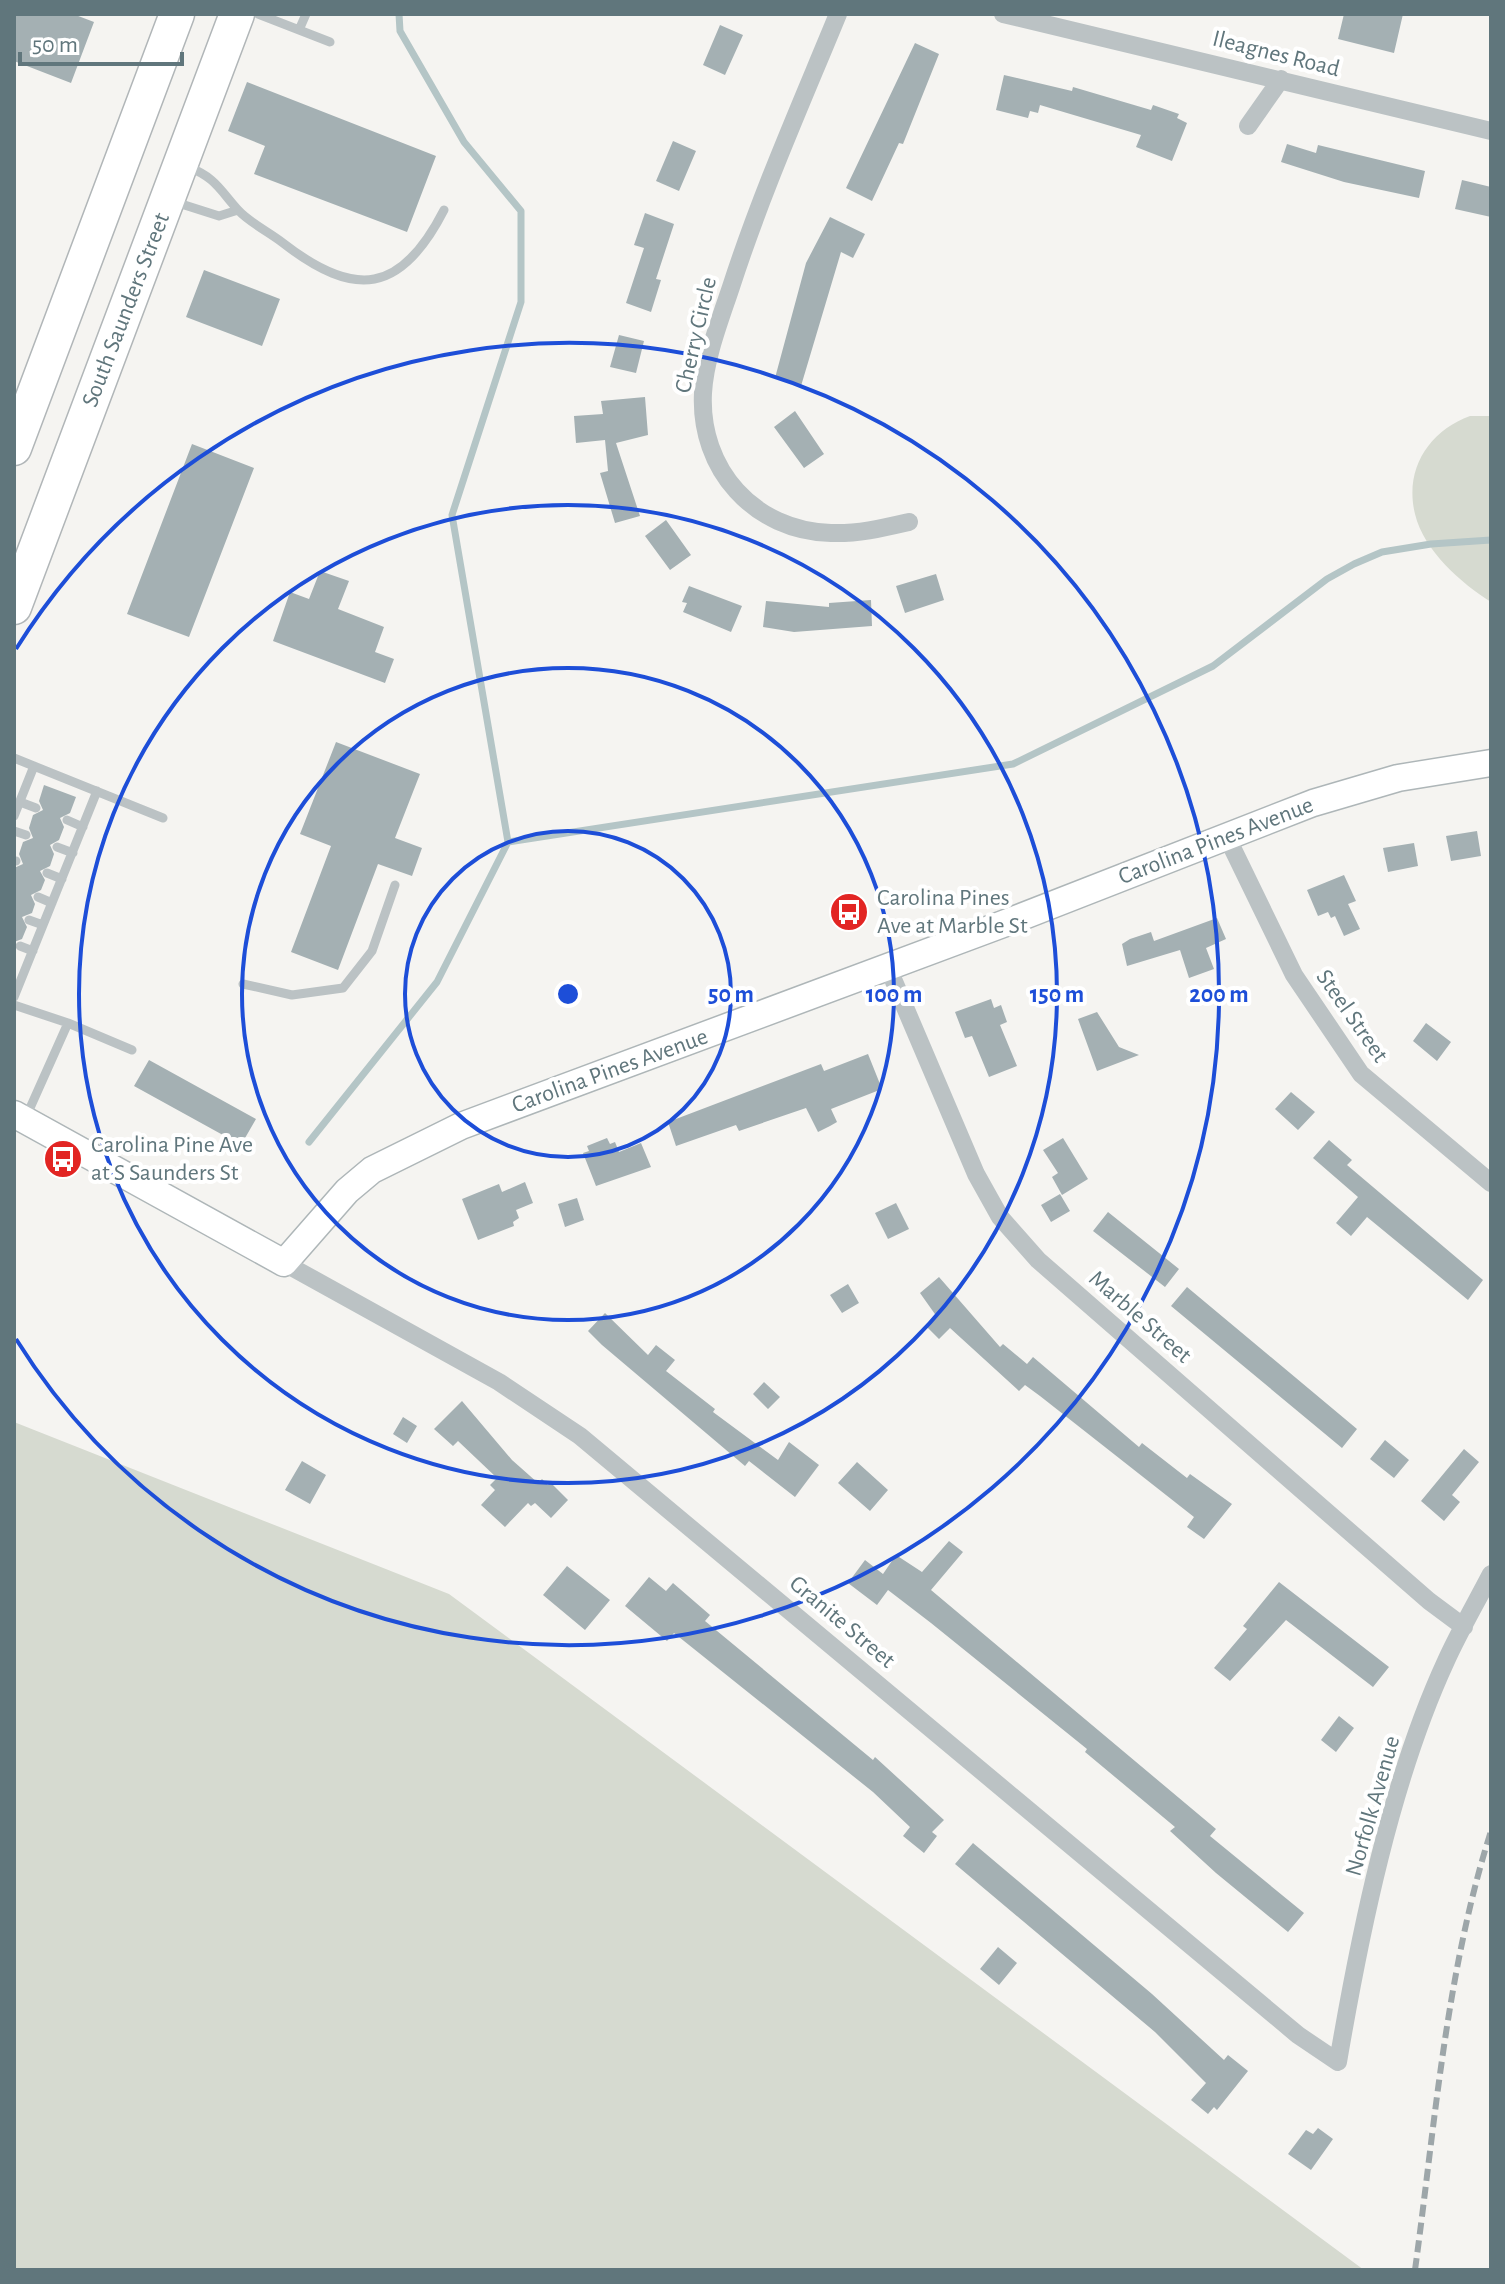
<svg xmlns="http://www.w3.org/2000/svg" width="1505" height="2284" viewBox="0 0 1505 2284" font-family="'Alegreya Sans',sans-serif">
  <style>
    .green { fill: #d6dad0 }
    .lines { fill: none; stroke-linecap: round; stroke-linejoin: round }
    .stream { stroke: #b4c5c6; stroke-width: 7 }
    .building { fill: #a4b0b3 }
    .secondary-casing { stroke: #aeb6b8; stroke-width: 29 }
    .highway-casing { stroke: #b1b6b8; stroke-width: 37 }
    .lane { stroke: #bbc2c4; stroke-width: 9 }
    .street { stroke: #bbc2c4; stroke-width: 18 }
    .secondary { stroke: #fff; stroke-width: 26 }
    .highway { stroke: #fff; stroke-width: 34 }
    .rail { stroke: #9da6a9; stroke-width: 6; stroke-dasharray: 12 6; stroke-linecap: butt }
    .ring { fill: none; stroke: #1d4ed8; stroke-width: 4 }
    .labels { text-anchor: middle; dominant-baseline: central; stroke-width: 8; stroke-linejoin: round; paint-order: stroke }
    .street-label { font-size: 24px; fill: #60767c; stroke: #fff }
    .poi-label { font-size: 24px; fill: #60767c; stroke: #fff; text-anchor: start }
    .centre { fill: #1d4ed8; stroke: #fff; stroke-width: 4 }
    .ring-label { font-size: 24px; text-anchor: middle; font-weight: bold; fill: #1d4ed8; stroke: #fff; stroke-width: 8; stroke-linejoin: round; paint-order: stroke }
  </style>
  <rect width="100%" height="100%" fill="#f5f4f1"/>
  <path class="green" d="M1470,416H1491V602C1461,583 1424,551 1415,514C1404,469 1429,431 1470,416Z
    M14,1422L449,1594L1364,2270H14Z"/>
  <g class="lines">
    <path class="stream" d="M508,842L1013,764L1213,666L1327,579L1354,564L1382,552L1431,544L1491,540
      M309,1142L437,982L508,842L452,515L521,302V211L464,142L400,31L399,14"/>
  </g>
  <path class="building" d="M14,14H73L94,22L71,83L14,61Z
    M1344,14H1403L1394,53L1338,39Z
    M720,25L743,35L725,75L703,65Z
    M915,43L939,54L903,144L899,143L872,201L846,188Z
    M1004,75L1072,91L1073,87L1151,110L1153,105L1179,114L1177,118L1187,123L1172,161L1136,147L1141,135L1040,105L1038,113L1030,111L1028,118L996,110Z
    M247,82L436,156L407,232L254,174L265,146L228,131Z
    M673,141L696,151L679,191L656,181Z
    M1287,144L1316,153L1318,145L1425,171L1419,198L1344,182L1281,162Z
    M1462,180L1491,187V217L1455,209Z
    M645,213L674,224L656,279L661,280L651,312L626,303L644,248L634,245Z
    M830,217L865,234L853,258L841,252L801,386L775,378L806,263Z
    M204,270L280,299L262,346L186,317Z
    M619,335L644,341L636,373L610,367Z
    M645,397L648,435L616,443L640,516L615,523L600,473L608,471L605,440L576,443L574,416L603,414L601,401Z
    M795,411L824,454L804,468L774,427Z
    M192,444L254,468L189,637L127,614Z
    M666,520L691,555L670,570L645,536Z
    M320,571L349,581L338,609L384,627L375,652L394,659L385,683L273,641L290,592L309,599Z
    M936,574L944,600L905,613L896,586Z
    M689,586L742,606L731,632L683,612L687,603L682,602Z
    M871,600L872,626L794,632L763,627L766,601L829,607V603Z
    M336,742L420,774L395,838L422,848L412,876L378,864L338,970L291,952L331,846L300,834Z
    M44,785L76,797L70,813L60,818L64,827L59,840L50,845L54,854L50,866L40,871L45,880L41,890L31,895L35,904L32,913L22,917L27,927L22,939L14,942V868L23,864L19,854L23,842L33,838L29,828L33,815L43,810L39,801Z
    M1477,831L1481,856L1451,861L1446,836Z
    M1414,843L1418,866L1388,872L1383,848Z
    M1344,875L1356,901L1348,904L1360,929L1344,936L1335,916L1331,918L1328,912L1318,916L1307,890Z
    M1217,918L1226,939L1206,948L1214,969L1189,978L1180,950L1127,966L1122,944L1130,939L1151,932L1154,941Z
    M991,999L994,1008L1001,1005L1007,1022L1000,1025L1017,1066L989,1077L972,1036L965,1038L955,1012Z
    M1097,1012L1119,1047L1139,1055L1097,1071L1078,1019Z
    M1426,1023L1451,1042L1437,1061L1413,1041Z
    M868,1054L882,1089L831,1109L837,1122L830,1126L818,1132L806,1108L739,1131L736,1125L676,1146L668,1122L821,1064L824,1071Z
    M149,1060L256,1119L241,1145L134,1086Z
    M1291,1092L1315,1112L1298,1130L1275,1109Z
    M607,1138L610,1144L615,1142L619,1152L641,1143L651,1167L596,1186L583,1153L589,1151L587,1146Z
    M1063,1138L1088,1179L1062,1195L1052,1177L1058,1173L1043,1150Z
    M1329,1140L1352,1160L1347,1165L1483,1280L1468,1300L1367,1217L1351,1236L1336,1223L1358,1197L1313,1158Z
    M525,1182L533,1203L516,1210L519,1218L513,1222L514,1226L478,1240L462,1199L499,1184L502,1192Z
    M1060,1194L1070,1211L1051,1222L1041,1205Z
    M577,1198L584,1220L565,1227L558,1204Z
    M896,1203L909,1229L888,1239L875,1213Z
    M1108,1212L1179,1269L1165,1287L1093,1231Z
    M939,1277L1000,1347L1003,1344L1027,1364L1033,1357L1139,1447L1142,1443L1187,1478L1190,1474L1232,1504L1204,1539L1187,1527L1194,1517L1040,1396L1025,1385L1019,1391L950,1328L939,1339L927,1327L937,1317L920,1293Z
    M848,1284L859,1303L842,1313L830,1295Z
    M1187,1287L1357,1429L1342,1448L1171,1306Z
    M605,1313L648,1355L656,1345L675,1360L666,1371L715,1409L713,1412L778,1460L789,1442L819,1465L795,1497L749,1461L745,1466L602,1345L588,1331Z
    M764,1382L780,1397L768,1409L753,1394Z
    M462,1401L512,1460L538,1483L542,1479L548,1485L550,1482L568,1500L551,1518L535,1503L531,1506L528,1503L505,1527L481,1505L495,1490L490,1485L497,1478L458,1441L453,1446L434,1429Z
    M403,1417L417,1426L407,1443L393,1434Z
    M1385,1440L1409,1460L1394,1478L1370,1459Z
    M1464,1449L1479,1462L1452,1495L1460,1502L1444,1521L1421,1501Z
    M302,1461L326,1475L310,1504L285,1490Z
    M857,1462L888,1490L870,1511L838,1483Z
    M949,1541L963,1552L931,1590L1216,1829L1210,1836L1304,1913L1288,1932L1216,1873L1170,1831L1175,1827L1085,1752L1087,1749L931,1623L888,1590L877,1605L848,1583L865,1560L883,1574L896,1555L922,1572Z
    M567,1566L610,1600L585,1630L543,1595Z
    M649,1577L666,1591L673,1583L710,1615L705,1621L873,1760L875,1757L944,1820L932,1832L937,1836L924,1853L903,1836L910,1827L873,1792L674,1633L667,1641L625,1606Z
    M1279,1582L1389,1667L1373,1687L1286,1620L1230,1681L1214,1668L1247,1629L1243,1626Z
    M1339,1716L1354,1728L1336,1752L1321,1740Z
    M973,1843L1152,1994L1224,2060L1228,2055L1248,2071L1217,2110L1214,2107L1208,2114L1191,2100L1206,2083L1155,2032L955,1864Z
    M998,1947L1017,1963L999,1985L980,1969Z
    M1318,2128L1333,2139L1311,2170L1288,2154L1306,2130L1313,2134Z"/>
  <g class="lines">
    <defs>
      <path id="secondary" d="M14,1114L284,1263L347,1191L372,1170L461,1126L1003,924L1313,803L1398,778L1491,763"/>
      <path id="highway" d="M14,448L177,14
        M14,607L237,14"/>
    </defs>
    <use href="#secondary" class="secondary-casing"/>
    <use href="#highway" class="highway-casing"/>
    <path class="lane" d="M258,14L330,42
      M299,30L306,14
      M188,167C215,177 220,190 238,210C250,223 269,232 283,243C355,299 401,294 444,210
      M175,202L219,216L238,210
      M14,758L163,818
      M20,802L36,808
      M14,816L34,766
      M67,820L83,827
      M14,831L26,835
      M57,847L73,853
      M14,861H16
      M47,873L62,879
      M38,897L52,903
      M29,920L43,925
      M20,946L33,951
      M243,984L292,995L343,988L372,951L395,885
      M14,997L97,791
      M14,1005L68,1023L26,1117
      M68,1023L132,1050"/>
    <path class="street" d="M838,14C801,104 761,194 731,287C720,320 705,358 703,393C699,469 754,531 831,533C858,534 883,528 909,522
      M1003,14L1491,131
      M1248,126L1281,79
      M1226,835L1294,975L1361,1074L1491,1183
      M887,965L976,1174L1000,1217L1038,1260L1429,1601L1464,1627
      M284,1263L499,1382L580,1436L1298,2035L1338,2062C1360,1933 1391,1780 1446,1661C1459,1632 1476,1603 1491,1574"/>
    <use href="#secondary" class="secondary"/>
    <use href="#highway" class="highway"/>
    <path class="rail" d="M1415,2270C1435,2124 1446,1972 1491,1831"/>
  </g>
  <g class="ring">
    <circle cx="568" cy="994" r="163"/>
    <circle cx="568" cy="994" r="326"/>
    <circle cx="568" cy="994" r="489"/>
    <path d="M16 649A651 651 0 1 1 16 1339"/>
  </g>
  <defs>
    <symbol id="bus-disc" viewBox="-11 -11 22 22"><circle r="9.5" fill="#e22523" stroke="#fff"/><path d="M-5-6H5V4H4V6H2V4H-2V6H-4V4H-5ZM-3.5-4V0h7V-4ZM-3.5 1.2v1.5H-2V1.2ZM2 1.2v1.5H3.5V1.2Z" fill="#fff"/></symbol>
  </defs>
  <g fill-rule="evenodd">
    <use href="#bus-disc" x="827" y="890" width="44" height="44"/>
    <use href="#bus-disc" x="41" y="1137" width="44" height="44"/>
  </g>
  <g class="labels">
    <g class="street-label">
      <text transform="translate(1276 54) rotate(14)">Ileagnes Road</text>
      <text transform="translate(126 310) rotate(-69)">South Saunders Street</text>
      <text transform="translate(696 335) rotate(-77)">Cherry Circle</text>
      <text transform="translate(1216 841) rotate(-21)">Carolina Pines Avenue</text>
      <text transform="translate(1352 1016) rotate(55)">Steel Street</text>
      <text transform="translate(610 1071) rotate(-20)">Carolina Pines Avenue</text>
      <text transform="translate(1140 1317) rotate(41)">Marble Street</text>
      <text transform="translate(842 1622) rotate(40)">Granite Street</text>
      <text transform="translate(1373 1806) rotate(-74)">Norfolk Avenue</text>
    </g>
    <g class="poi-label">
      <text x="877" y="898">Carolina Pines<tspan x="877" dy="28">Ave at Marble St</tspan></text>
      <text x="91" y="1145">Carolina Pine Ave<tspan x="91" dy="28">at S Saunders St</tspan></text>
    </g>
  </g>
  <circle cx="568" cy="994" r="12" class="centre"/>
  <g class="ring-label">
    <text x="731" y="1002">50 m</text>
    <text x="894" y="1002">100 m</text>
    <text x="1057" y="1002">150 m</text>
    <text x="1219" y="1002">200 m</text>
  </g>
  <rect width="1505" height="2284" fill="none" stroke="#60767c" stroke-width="32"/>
  <path d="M20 52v12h162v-12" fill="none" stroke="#60767c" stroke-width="4"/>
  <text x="32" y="52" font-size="24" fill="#60767c" stroke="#ffffff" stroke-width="6" paint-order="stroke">50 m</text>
</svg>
